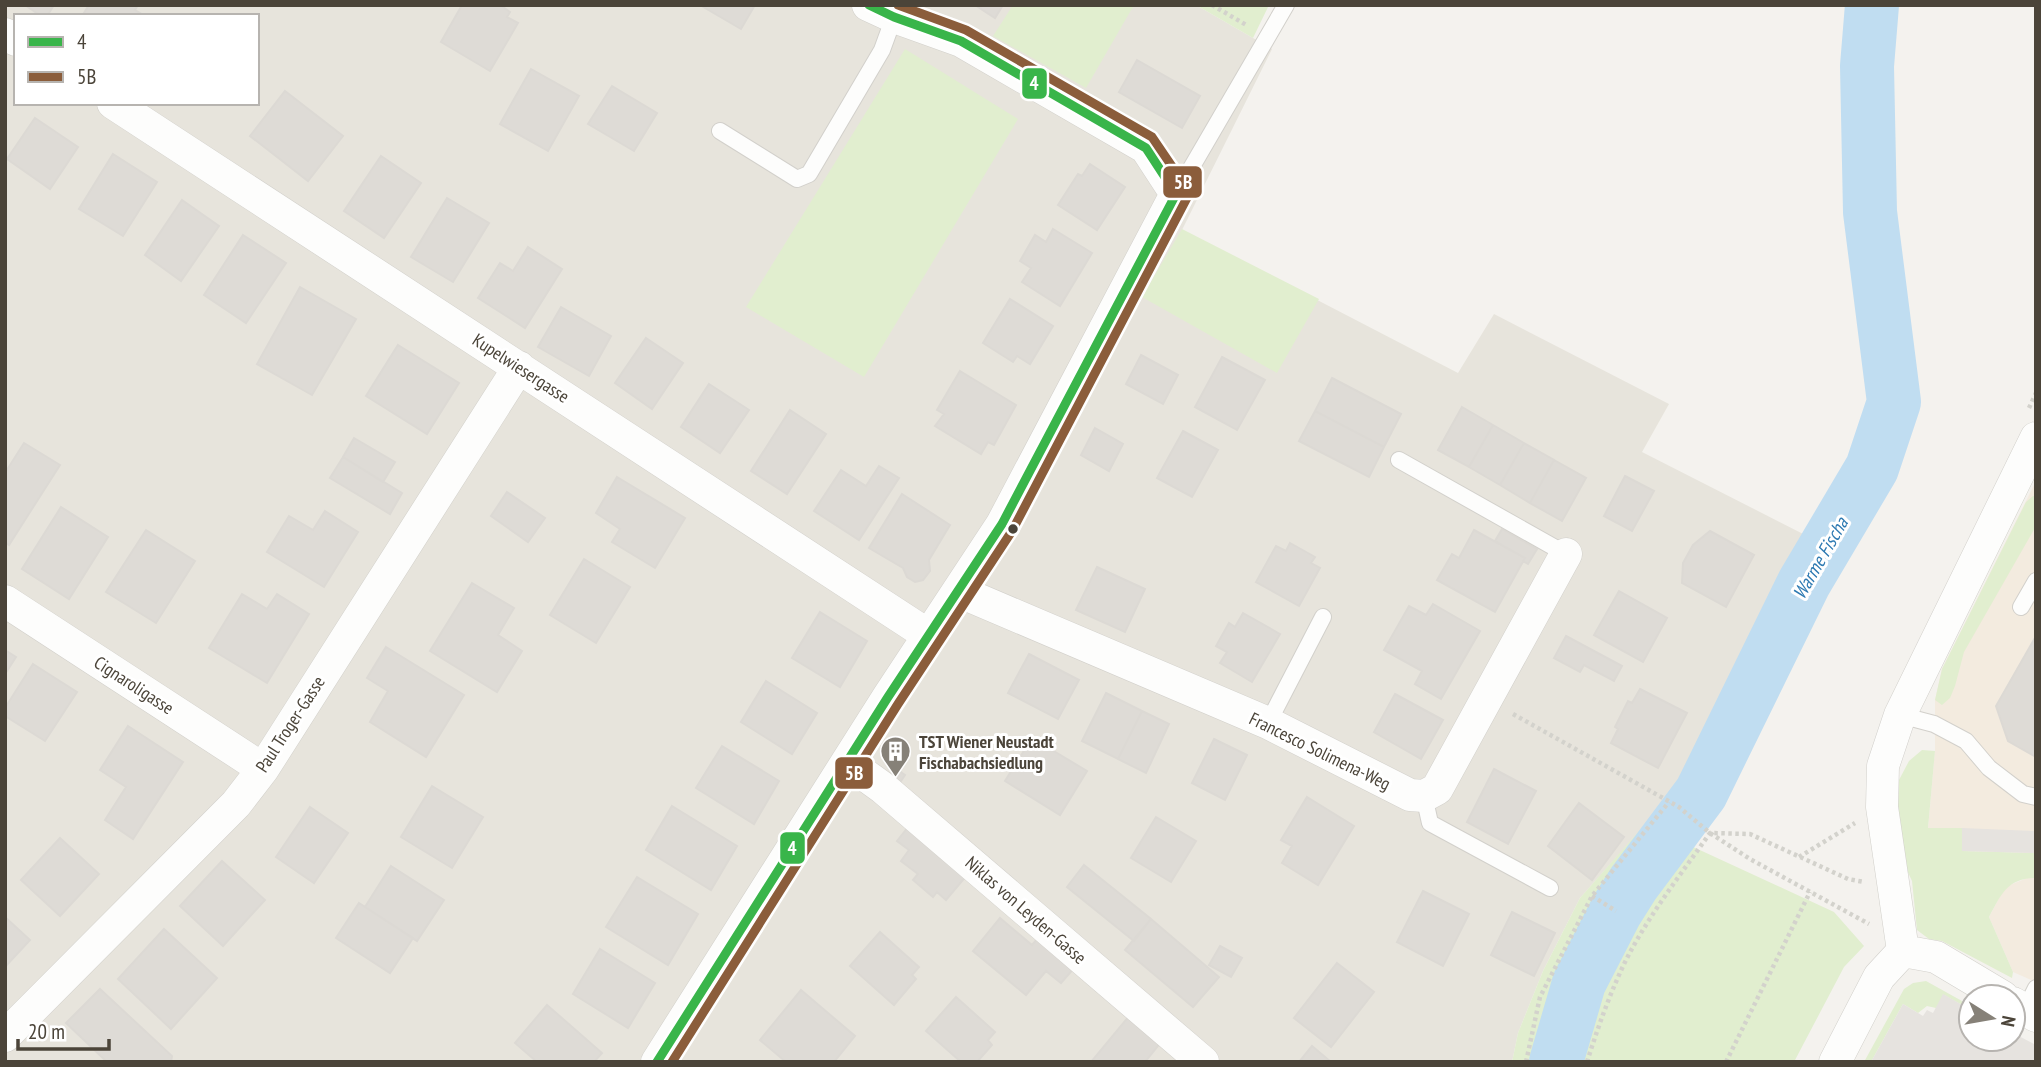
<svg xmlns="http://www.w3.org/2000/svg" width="2041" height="1067" viewBox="0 0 2041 1067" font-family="'PT Sans Narrow',sans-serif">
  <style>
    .residential { fill: #e7e4dc; fill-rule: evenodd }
    .commercial { fill: #f3ebdf }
    .green { fill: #e1eecf }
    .parking { fill: #e6e3df }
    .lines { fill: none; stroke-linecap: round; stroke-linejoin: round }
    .river { stroke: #c0ddf1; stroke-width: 54 }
    .building { fill: #dedbd6; stroke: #dcd9d4; stroke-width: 2 }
    .lane-casing { stroke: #d2d0cb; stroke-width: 18 }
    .street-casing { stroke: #d2d0cb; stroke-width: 33 }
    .path { stroke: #d3d2cc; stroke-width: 4.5; stroke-dasharray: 3.5 3.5; stroke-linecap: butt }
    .lane { stroke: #fdfdfc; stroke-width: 16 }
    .street { stroke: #fdfdfc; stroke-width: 32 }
    .bus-1-casing { stroke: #fff; stroke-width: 14 }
    .bus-2-casing { stroke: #fff; stroke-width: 14 }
    .bus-1 { stroke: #39b54a; stroke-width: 9 }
    .bus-2 { stroke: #8b5d3b; stroke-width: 9 }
    .bus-dot { fill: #4b4439; stroke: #fff; stroke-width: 2.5 }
    .labels { text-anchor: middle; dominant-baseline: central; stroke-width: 6; stroke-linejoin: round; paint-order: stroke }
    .street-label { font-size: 18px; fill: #4b4439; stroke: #fff }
    .poi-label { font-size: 18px; font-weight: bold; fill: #4b4439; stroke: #fff; text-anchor: start }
    .water-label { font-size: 19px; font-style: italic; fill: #2e7ab2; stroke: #fff }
    .line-badge { stroke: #fff; stroke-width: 2.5 }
    .badge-label { font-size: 19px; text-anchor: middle; font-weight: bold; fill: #fff }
  </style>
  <rect width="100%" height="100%" fill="#f4f2ee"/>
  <path class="residential" d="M5,5H1196L1272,49L1182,230L1458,373L1494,314L1669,404L1642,452L1815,540L1665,820L1654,815L1580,898L1543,971L1518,1033L1512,1062H5ZM16,16H257V103H16Z"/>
  <path class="commercial" d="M2036,481V853L1962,851L1928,829L1935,751V700L1942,669Z
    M2027,878H2036V982L2013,972L1989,917L2005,887Z"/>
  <path class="green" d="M1013,5H1134L1086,88L993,36Z
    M1196,5H1269L1253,38Z
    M905,49L1018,119L864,377L746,307Z
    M1182,229L1319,299L1277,373L1142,297Z
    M2033,496L2036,497V526L1964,652L1955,686L1950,698L1942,705L1935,700L1942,669L2026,502Z
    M1922,750L1935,751L1928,828H1962V851L2036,853V878C2007,878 2001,895 1989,917L2013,972L2012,978L1942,941L1929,939L1917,930L1912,881L1906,868L1896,804L1899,780L1909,761Z
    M1654,814L1665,820L1689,845L1834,912L1864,946L1844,967L1794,1062H1512L1518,1033L1543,971L1580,898Z
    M1926,981L1971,1006V1010L1944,995L1936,1008L1927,1006L1918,1013L1903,1004L1871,1062H1864L1904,989L1913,983Z"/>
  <path class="parking" d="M1962,828L2036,831V853L1962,851Z
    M1943,994L1971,1010V1039H2013V1033L2036,1045V1062H1871L1903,1004L1923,1016L1927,1010L1933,1013Z"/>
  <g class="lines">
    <path class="river" d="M1556,1062L1579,983L1616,911L1633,884L1701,793L1804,583L1872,468L1894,402L1870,212L1867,66L1872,5"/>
  </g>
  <path class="building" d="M25,5H54L47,16H41Z
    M89,5H138L135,10L145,16H82Z
    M462,5H500L510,12L507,17L518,23L490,71L441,42Z
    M700,5H755L741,29Z
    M975,5H1003L995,18Z
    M1137,60L1200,96L1182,128L1119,92Z
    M531,69L579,96L548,151L500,124Z
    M612,86L657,113L634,151L588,124Z
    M285,91L343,136L308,181L250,136Z
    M35,118L78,147L50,189L7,159Z
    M113,154L157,182L123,236L79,209Z
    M381,156L421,183L384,238L344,211Z
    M1090,164L1125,187L1097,230L1058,205L1078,174L1082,176Z
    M447,198L489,223L453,282L411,257Z
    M182,200L219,226L181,281L145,255Z
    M1053,229L1092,253L1060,306L1022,282L1031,268L1020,261L1035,235L1046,242Z
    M243,235L286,263L246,323L204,295Z
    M528,247L562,269L525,328L478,298L500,263L513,271Z
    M300,287L356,319L312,395L257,364Z
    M1010,299L1053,326L1030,364L1017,356L1013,362L983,343Z
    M561,307L611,336L589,376L538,347Z
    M646,338L683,363L652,409L615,383Z
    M398,345L459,383L427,434L366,396Z
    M1141,355L1178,375L1163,404L1126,384Z
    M1222,357L1265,380L1237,430L1195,407Z
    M960,371L1016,405L994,445L988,442L981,454L935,426L944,414L937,410Z
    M1332,378L1401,414L1384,447L1315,411Z
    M709,384L749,410L720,453L681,427Z
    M1462,407L1493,425L1469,467L1438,450Z
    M790,410L826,434L787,494L751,471Z
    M1315,411L1384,447L1369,477L1299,441Z
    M1493,425L1524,443L1500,485L1469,467Z
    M1095,428L1123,444L1109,471L1081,455Z
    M1183,431L1218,450L1192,497L1157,478Z
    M354,438L395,462L383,482L343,457Z
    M24,443L60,465L9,545L5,542V473Z
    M1524,443L1554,460L1530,503L1500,485Z
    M343,457L402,493L390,514L330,478Z
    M1554,460L1586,478L1562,521L1530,503Z
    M879,466L899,478L859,540L814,511L841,470L866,486Z
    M1625,476L1654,491L1632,531L1604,516Z
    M617,477L685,518L655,568L612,542L620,529L596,513Z
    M507,492L545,518L528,542L491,516Z
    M902,494L950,525L929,560L930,571L923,580L915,582L907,577L903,568L869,548Z
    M61,507L108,537L69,599L22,569Z
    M325,511L358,532L324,587L267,552L289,516L313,530Z
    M1502,529L1537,549L1528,564L1523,561L1525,558L1495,541Z
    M146,530L195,561L156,623L106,592Z
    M1474,530L1525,558L1495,612L1437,580L1452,554L1459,558Z
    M1710,531L1754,555L1726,607L1682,583L1683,563L1693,545Z
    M1290,543L1315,557L1311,563L1320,568L1299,606L1256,582L1276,546L1286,551Z
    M584,559L630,587L596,643L550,615Z
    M1097,567L1145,589L1125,632L1076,610Z
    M472,583L514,608L498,635L522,651L497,692L430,651Z
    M1619,591L1667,618L1643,662L1594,635Z
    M242,594L267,609L277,594L309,614L267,683L209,648Z
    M1433,604L1480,631L1441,699L1415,684L1422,671L1384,650L1409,606L1426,615Z
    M820,612L867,641L840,687L792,658Z
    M1243,613L1280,634L1252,682L1220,663L1227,652L1216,646L1229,623L1235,627Z
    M1566,636L1622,666L1614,681L1584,665L1580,672L1554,658Z
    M2036,636V757L2008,741L1996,706Z
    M386,647L464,695L426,757L370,722L388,691L367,678Z
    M5,650L16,657L5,674Z
    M1029,654L1079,680L1058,719L1008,693Z
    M33,664L77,692L45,741L5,716V708Z
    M766,681L817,713L792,754L741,722Z
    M1640,689L1687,713L1658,768L1611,743L1618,729L1615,727L1628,701L1632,703Z
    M1106,693L1142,711L1118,759L1082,741Z
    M1395,694L1443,720L1421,759L1374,732Z
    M1142,711L1169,724L1146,773L1118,759Z
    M128,726L183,762L133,839L105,820L126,787L100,770Z
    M1032,738L1087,771L1060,815L1005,781Z
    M1214,739L1247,755L1225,800L1192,783Z
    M722,746L779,781L754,824L696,788Z
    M895,768L905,775L897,787L886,780Z
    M1494,769L1536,791L1508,844L1467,822Z
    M432,786L483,817L452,868L401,837Z
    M1307,797L1354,826L1318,885L1282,863L1292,846L1281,840Z
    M1579,803L1624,837L1592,880L1548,846Z
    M672,806L737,846L711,890L646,850Z
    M310,807L348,833L314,883L276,857Z
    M1156,817L1196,841L1171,882L1131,858Z
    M909,826L968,874L946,900L937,892L933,897L913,880L918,874L901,861L909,850L897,841Z
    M60,838L99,874L60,916L21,880Z
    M222,861L265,900L223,946L180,906Z
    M1084,865L1151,919L1134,941L1067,887Z
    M391,866L444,900L417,941L365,907Z
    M637,877L698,914L668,965L606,927Z
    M1423,891L1469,914L1443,966L1397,942Z
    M359,903L413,938L390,973L336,938Z
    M1512,912L1555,933L1534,976L1491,955Z
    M5,917L30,940L5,967Z
    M1000,918L1032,945L1038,938L1074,968L1061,983L1046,971L1026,995L973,951Z
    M1151,919L1219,977L1193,1007L1125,950Z
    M164,929L217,978L171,1029L118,979Z
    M880,932L919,967L912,975L916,979L894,1005L850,966Z
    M1220,946L1242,958L1231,977L1209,965Z
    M600,949L655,983L628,1028L573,994Z
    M1337,963L1374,992L1331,1047L1294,1018Z
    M100,989L172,1056L171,1062H107L66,1023Z
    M801,990L855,1036L834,1062H786L760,1040Z
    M956,997L995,1032L988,1040L992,1045L977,1062H961L926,1031Z
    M547,1005L602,1053L594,1062H537L515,1043Z
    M1130,1015L1162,1041L1145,1062H1091Z
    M1312,1046L1331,1062H1299Z"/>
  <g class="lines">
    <defs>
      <path id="lane" d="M720,131L797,179L809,174L882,50L894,17
        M1176,194L1286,5
        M1399,460L1566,554
        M2021,607L2036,581
        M1900,715L1934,724L1966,741L1989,768L2023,794L2036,797
        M1268,723L1323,617
        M1424,796L1430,823L1550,888
        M2025,1010L2036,988"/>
      <path id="street" d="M5,34L16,40
        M113,103L928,635
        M958,591L1268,723L1410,795L1424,796L1437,789L1566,554
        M5,601L263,769
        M847,762L883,788L1203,1062
        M1903,951L1882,807L1883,766L1900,715L2036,438
        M1903,951L1936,957L2003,997
        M2013,1003L2036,1016
        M5,1036L236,804L263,769L519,367
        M657,1062L888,697L1002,524L1176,194L1146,148L961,41L894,17L868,5
        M1835,1062L1879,977L1903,951"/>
    </defs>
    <use href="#lane" class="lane-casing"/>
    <use href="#street" class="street-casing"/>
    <path class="path" d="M1212,5L1248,26
      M2029,408L2036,393
      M1513,714L1679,807L1710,833L1750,859L1869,924
      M1799,857L1855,823
      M1592,896L1616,911
      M1526,1062L1540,997L1592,896L1669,802
      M1587,1062C1598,1027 1610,993 1626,960C1649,915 1681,874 1710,833L1750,834L1848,879L1864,882
      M1726,1062L1810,892"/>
    <use href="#lane" class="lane"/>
    <use href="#street" class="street"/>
    <defs>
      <path id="bus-1" d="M869,5L894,17L961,41L1146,148L1176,194
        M657,1062L888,697L1002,524L1176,194"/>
      <path id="bus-2" d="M672,1062L898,704L1012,531L1188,196L1186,187L1152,137L966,30L898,5"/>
    </defs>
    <use href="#bus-1" class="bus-1-casing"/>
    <use href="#bus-2" class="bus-2-casing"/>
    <use href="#bus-1" class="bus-1"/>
    <use href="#bus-2" class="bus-2"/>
  </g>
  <defs>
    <symbol id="building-pin" viewBox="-11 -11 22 30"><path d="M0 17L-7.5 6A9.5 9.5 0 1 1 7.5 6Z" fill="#868178" stroke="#fff"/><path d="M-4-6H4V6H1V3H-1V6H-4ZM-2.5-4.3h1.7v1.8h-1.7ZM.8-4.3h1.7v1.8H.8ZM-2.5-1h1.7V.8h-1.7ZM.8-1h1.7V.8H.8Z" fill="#fff"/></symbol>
  </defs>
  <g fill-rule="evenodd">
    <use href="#building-pin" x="878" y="734" width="35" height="47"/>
  </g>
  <circle class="bus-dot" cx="1013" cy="529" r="6"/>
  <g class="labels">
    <g class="street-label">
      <text transform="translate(521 368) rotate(33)">Kupelwiesergasse</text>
      <text transform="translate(134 685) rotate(33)">Cignaroligasse</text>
      <text transform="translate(290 724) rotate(-57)">Paul Troger-Gasse</text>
      <text transform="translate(1320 751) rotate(26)">Francesco Solimena-Weg</text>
      <text transform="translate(1026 910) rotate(41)">Niklas von Leyden-Gasse</text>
    </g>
    <g class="poi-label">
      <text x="919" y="741">TST Wiener Neustadt<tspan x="919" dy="21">Fischabachsiedlung</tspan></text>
    </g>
    <g class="water-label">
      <text transform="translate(1820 558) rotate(-60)">Warme Fischa</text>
    </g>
  </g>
  <g class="line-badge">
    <rect x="1021" y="67" width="27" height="33" rx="7" fill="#39b54a"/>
    <rect x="1162" y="165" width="41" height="34" rx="7" fill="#8b5d3b"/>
    <rect x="834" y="756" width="40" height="34" rx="7" fill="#8b5d3b"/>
    <rect x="779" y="831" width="27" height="34" rx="7" fill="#39b54a"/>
  </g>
  <g class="badge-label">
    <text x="1034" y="90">4</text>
    <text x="1183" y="189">5B</text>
    <text x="854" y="780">5B</text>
    <text x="792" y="855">4</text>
  </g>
  <rect width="2041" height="1067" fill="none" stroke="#4b4439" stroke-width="14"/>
  <rect x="14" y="14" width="245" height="91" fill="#ffffff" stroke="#b7b4b0" stroke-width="2"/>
  <rect x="28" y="37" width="35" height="10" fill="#39b54a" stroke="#b7b4b0" stroke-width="2"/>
  <text x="77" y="49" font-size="21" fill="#4b4439">4</text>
  <rect x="28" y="72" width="35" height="10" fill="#8b5d3b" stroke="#b7b4b0" stroke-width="2"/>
  <text x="77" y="84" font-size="21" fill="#4b4439">5B</text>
  <g transform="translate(1992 1018) rotate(101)"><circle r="33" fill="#ffffff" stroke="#b7b4b0" stroke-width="2"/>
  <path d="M0-5L12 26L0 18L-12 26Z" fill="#868178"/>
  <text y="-10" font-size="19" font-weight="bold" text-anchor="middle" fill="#4b4439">N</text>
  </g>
  <path d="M18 1039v10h91v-10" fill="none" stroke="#4b4439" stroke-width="3.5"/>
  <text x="28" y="1039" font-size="21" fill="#4b4439" stroke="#ffffff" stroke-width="5" paint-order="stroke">20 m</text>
</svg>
